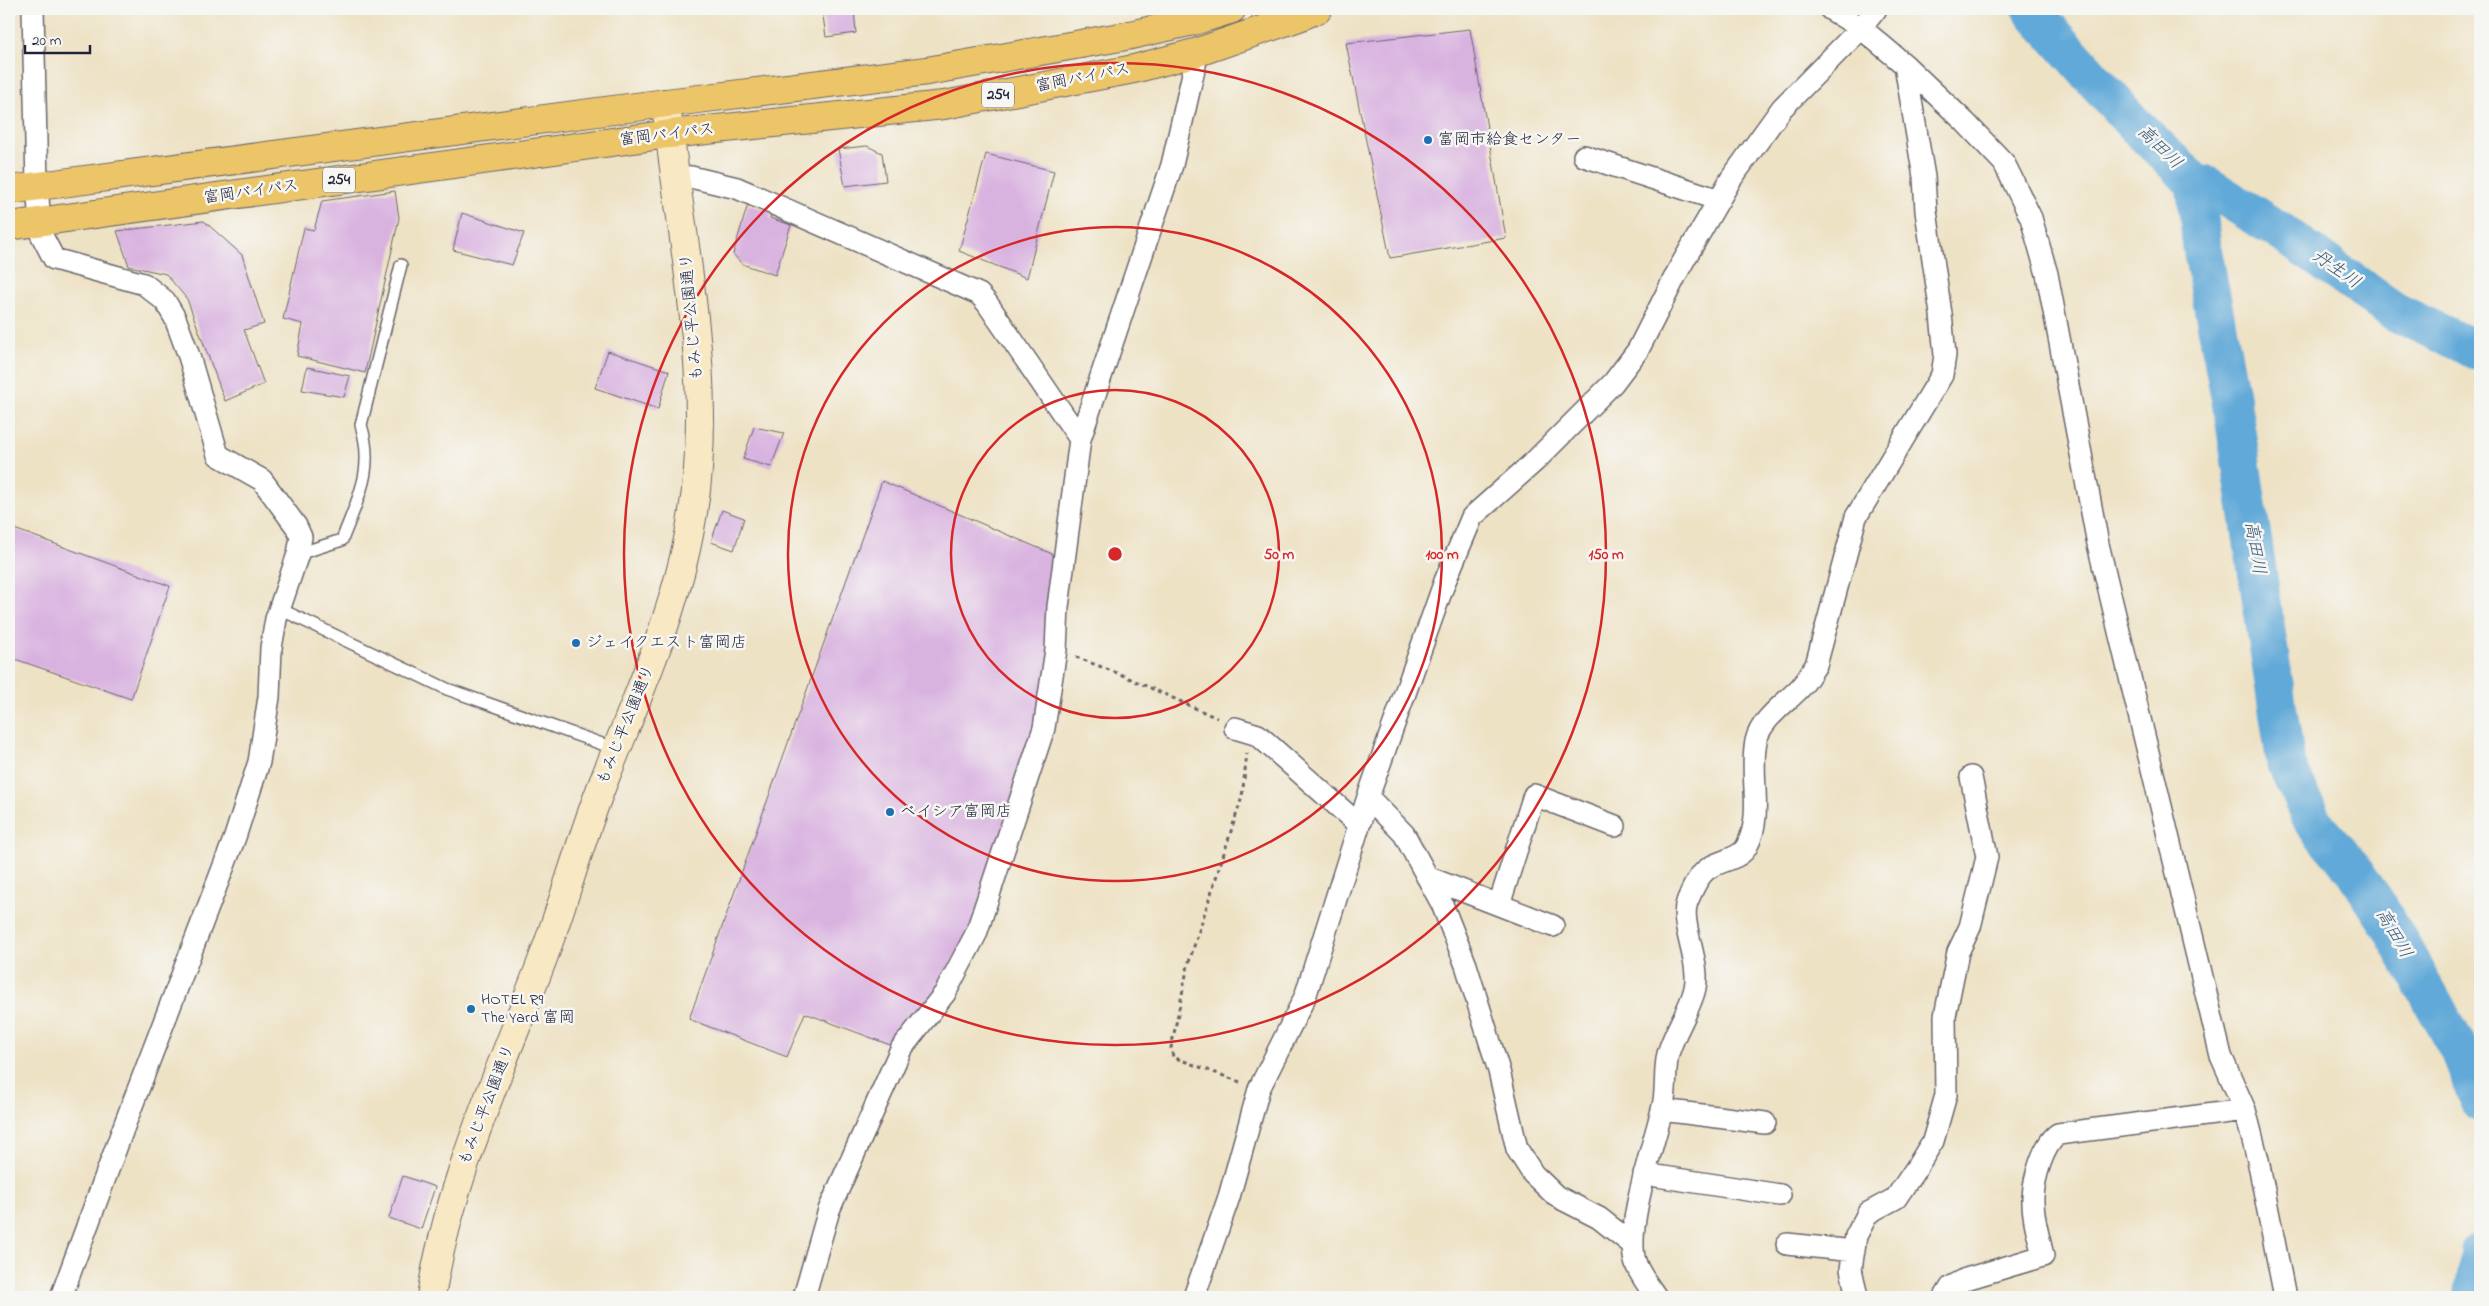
<svg xmlns="http://www.w3.org/2000/svg" width="2489" height="1306" viewBox="0 0 2489 1306" font-family="'Indie Flower','Klee One',sans-serif">
  <style>
    .lines { fill: none; stroke-linecap: round; stroke-linejoin: round }
    .river { stroke: #60a9d8; stroke-width: 39 }
    .building { fill: #d9b3e0 }
    .lane-casing { stroke: #69656b; stroke-width: 14 }
    .street-casing { stroke: #69656b; stroke-width: 24 }
    .secondary-casing { stroke: #69656b; stroke-width: 30 }
    .highway-casing { stroke: #69656b; stroke-width: 30 }
    .path { stroke: #69656b; stroke-width: 3; stroke-dasharray: 4 4; stroke-linecap: butt }
    .lane { stroke: #fff; stroke-width: 11 }
    .street { stroke: #fff; stroke-width: 21 }
    .secondary { stroke: #f8e8c3; stroke-width: 28 }
    .highway { stroke: #edc569; stroke-width: 28 }
    .ring { fill: none; stroke: #d62828; stroke-width: 2.5 }
    .poi-dot { fill: #1f6fb2; stroke: #f6f6f2; stroke-width: 2 }
    .labels { text-anchor: middle; dominant-baseline: central; stroke-width: 5; stroke-linejoin: round; paint-order: stroke }
    .shield { fill: #f6f6f2; stroke: #626272; stroke-width: 1 }
    .shield-label { font-size: 15px; font-weight: bold; fill: #22223b }
    .street-label { font-size: 16px; fill: #22223b; stroke: #f6f6f2 }
    .poi-label { font-size: 16px; fill: #22223b; stroke: #f6f6f2; text-anchor: start }
    .water-label { font-size: 18px; font-style: italic; fill: #3b587a; stroke: #f6f6f2 }
    .centre { fill: #d62828; stroke: #f6f6f2; stroke-width: 2.5 }
    .ring-label { font-size: 15px; text-anchor: middle; font-weight: bold; fill: #d62828; stroke: #f6f6f2; stroke-width: 5; stroke-linejoin: round; paint-order: stroke }
  </style>
  <rect width="100%" height="100%" fill="#f6f6f2"/>
  <filter id="ink" filterUnits="userSpaceOnUse"><feTurbulence type="fractalNoise" baseFrequency=".02" numOctaves="2"/><feDisplacementMap in="SourceGraphic" scale="10" xChannelSelector="R" yChannelSelector="G"/><feConvolveMatrix kernelMatrix="1 2 1 2 8 2 1 2 1" color-interpolation-filters="sRGB"/></filter>
  <filter id="wash" filterUnits="userSpaceOnUse"><feTurbulence type="fractalNoise" baseFrequency=".0096" numOctaves="4" result="noise"/><feDisplacementMap in="SourceGraphic" scale="20" xChannelSelector="R" yChannelSelector="G"/><feGaussianBlur stdDeviation="1.12" result="paint"/><feColorMatrix in="noise" values="0 0 0 0 0 0 0 0 0 0 0 0 0 0 0 0 0 1.4 0 .05"/><feComposite in="paint" operator="in"/></filter>
  <g filter="url(#wash)">
    <rect width="100%" height="100%" fill="#eee2c5"/>
    <g class="lines">
      <path class="river" d="M2031,9L2132,122L2195,183L2202,248L2234,417L2286,764L2313,822L2353,869L2386,919L2460,1051L2480,1102
        M2195,183L2208,186L2284,234L2394,311L2480,352
        M2473,1297L2480,1252"/>
    </g>
    <g id="blocks">
      <path class="building" d="M822,9H854L856,33L826,37Z
        M1470,29L1506,238L1390,258L1346,43Z
        M867,146L882,153L886,181L845,186L838,149Z
        M986,154L1054,171L1027,278L959,251Z
        M395,191L399,218L365,373L297,356L303,324L283,319L304,228L314,230L322,201Z
        M748,204L772,212L770,218L791,225L775,275L742,264L733,254Z
        M462,213L524,233L512,265L453,250Z
        M204,221L242,255L264,324L244,330L264,384L225,401L187,299L166,274L129,266L117,231Z
        M608,351L669,371L658,409L595,388Z
        M307,367L350,376L344,397L302,390Z
        M754,427L784,433L771,467L743,459Z
        M882,481L1064,559L1053,667L990,896L901,1049L805,1013L787,1057L689,1019Z
        M722,510L744,518L734,550L711,542Z
        M9,527L170,586L131,699L9,657Z
        M403,1176L435,1187L421,1229L389,1218Z
        M472,1291L492,1297H470Z"/>
    </g>
  </g>
  <g filter="url(#ink)">
    <use href="#blocks" fill-opacity="0" stroke="#69656b" stroke-width="1"/>
    <g class="lines">
      <defs>
        <path id="lane" d="M298,554L342,540C358,498 375,470 361,425L401,265
          M280,609L447,689L616,749"/>
        <path id="street" d="M33,9L37,186L41,234L54,259L144,284L165,301L175,318L189,356L218,455L262,480L296,526L301,537L298,554L276,619L271,648L269,697L259,762L235,837L126,1121L61,1297
          M1830,9L1861,28L1905,65L1965,122L2004,163L2031,218L2047,274L2098,544L2221,1056L2245,1110L2258,1160L2285,1297
          M1584,156L1719,200
          M676,176L691,177L737,188L979,294L987,303L1080,439
          M1235,728L1258,735L1359,825
          M1368,797L1404,834L1442,904L1466,965L1499,1071L1517,1149L1533,1174L1556,1196L1599,1218L1632,1244
          M1427,877L1553,926
          M1499,905L1534,795L1615,826
          M1662,1110L1765,1123
          M1644,1174L1780,1195
          M1787,1244L1854,1251
          M804,1297L829,1210L901,1049L945,993L976,934L1044,728L1056,650L1058,607L1080,439L1172,165L1198,52
          M1194,1297L1229,1197L1259,1089L1305,997L1368,797L1445,581L1472,517L1535,461L1613,383L1638,350L1680,267L1731,179L1782,108L1861,28L1876,9
          M1656,1297C1649,1286 1638,1273 1635,1261C1625,1226 1654,1144 1663,1106C1667,1089 1664,1071 1668,1054C1674,1032 1691,1008 1695,988C1701,962 1679,923 1687,902C1692,890 1698,875 1709,868C1721,860 1741,859 1747,846C1764,813 1749,776 1756,741C1761,719 1786,703 1801,687C1807,680 1811,672 1816,665L1856,517L1942,375L1945,355L1941,314L1926,211L1924,177L1905,65
          M1857,1297L1851,1269L1856,1236L1868,1213L1896,1198L1915,1170L1933,1141L1946,1095L1945,1016L1958,952L1970,927L1987,857L1971,777
          M1945,1297L1951,1287L1966,1279L2043,1256C2039,1237 2032,1217 2033,1197C2034,1178 2043,1145 2058,1134L2245,1110"/>
        <path id="secondary" d="M431,1297C449,1182 499,1074 540,966C564,904 580,839 605,778C639,693 677,609 692,518C716,379 680,240 666,103"/>
        <path id="highway" d="M9,190L666,103L927,71L1126,36L1193,21L1232,9
          M9,226L669,134L944,105L1134,69L1198,52L1296,18L1318,9"/>
      </defs>
      <use href="#lane" class="lane-casing"/>
      <use href="#street" class="street-casing"/>
      <use href="#secondary" class="secondary-casing"/>
      <use href="#highway" class="highway-casing"/>
      <path class="path" d="M1076,657L1122,675L1217,718
        M1240,1082L1173,1057L1171,1048L1188,965L1242,797L1247,753"/>
      <use href="#lane" class="lane"/>
      <use href="#street" class="street"/>
      <use href="#secondary" class="secondary"/>
      <use href="#highway" class="highway"/>
    </g>
  </g>
  <g class="ring">
    <circle cx="1115" cy="554" r="164"/>
    <circle cx="1115" cy="554" r="327"/>
    <circle cx="1115" cy="554" r="491"/>
  </g>
  <g class="poi-dot">
    <circle cx="1428" cy="140" r="5"/>
    <circle cx="576" cy="643" r="5"/>
    <circle cx="890" cy="812" r="5"/>
    <circle cx="471" cy="1009" r="5"/>
  </g>
  <g class="labels">
    <g class="shield">
      <rect x="982" y="82.5" width="32" height="25" rx="4"/>
      <rect x="323" y="167.5" width="32" height="25" rx="4"/>
    </g>
    <g class="shield-label">
      <text x="998" y="95">254</text>
      <text x="339" y="180">254</text>
    </g>
    <g class="street-label">
      <text transform="translate(1083 78) rotate(-11)">富岡バイパス</text>
      <text transform="translate(667 135) rotate(-7)">富岡バイパス</text>
      <text transform="translate(251 192) rotate(-8)">富岡バイパス</text>
      <text transform="translate(692 317) rotate(-95)">もみじ平公園通り</text>
      <text transform="translate(626 725) rotate(-68)">もみじ平公園通り</text>
      <text transform="translate(487 1105) rotate(-69)">もみじ平公園通り</text>
    </g>
    <g class="poi-label">
      <text x="1438" y="140">富岡市給食センター</text>
      <text x="586" y="643">ジェイクエスト富岡店</text>
      <text x="900" y="812">ベイシア富岡店</text>
      <text x="481" y="1000">HOTEL R9<tspan x="481" dy="18">The Yard 富岡</tspan></text>
    </g>
    <g class="water-label">
      <text transform="translate(2159 148) rotate(44)">高田川</text>
      <text transform="translate(2336 270) rotate(35)">丹生川</text>
      <text transform="translate(2254 548) rotate(81)">高田川</text>
      <text transform="translate(2393 934) rotate(60)">高田川</text>
    </g>
  </g>
  <circle cx="1115" cy="554" r="8" class="centre"/>
  <g class="ring-label">
    <text x="1279" y="559">50 m</text>
    <text x="1442" y="559">100 m</text>
    <text x="1606" y="559">150 m</text>
  </g>
  <rect width="2489" height="1306" fill="none" stroke="#f6f6f2" stroke-width="30"/>
  <path d="M25 45v8h65v-8" fill="none" stroke="#22223b" stroke-width="2.5"/>
  <text x="32" y="45" font-size="15" fill="#22223b" stroke="#f6f6f2" stroke-width="4" paint-order="stroke">20 m</text>
</svg>
